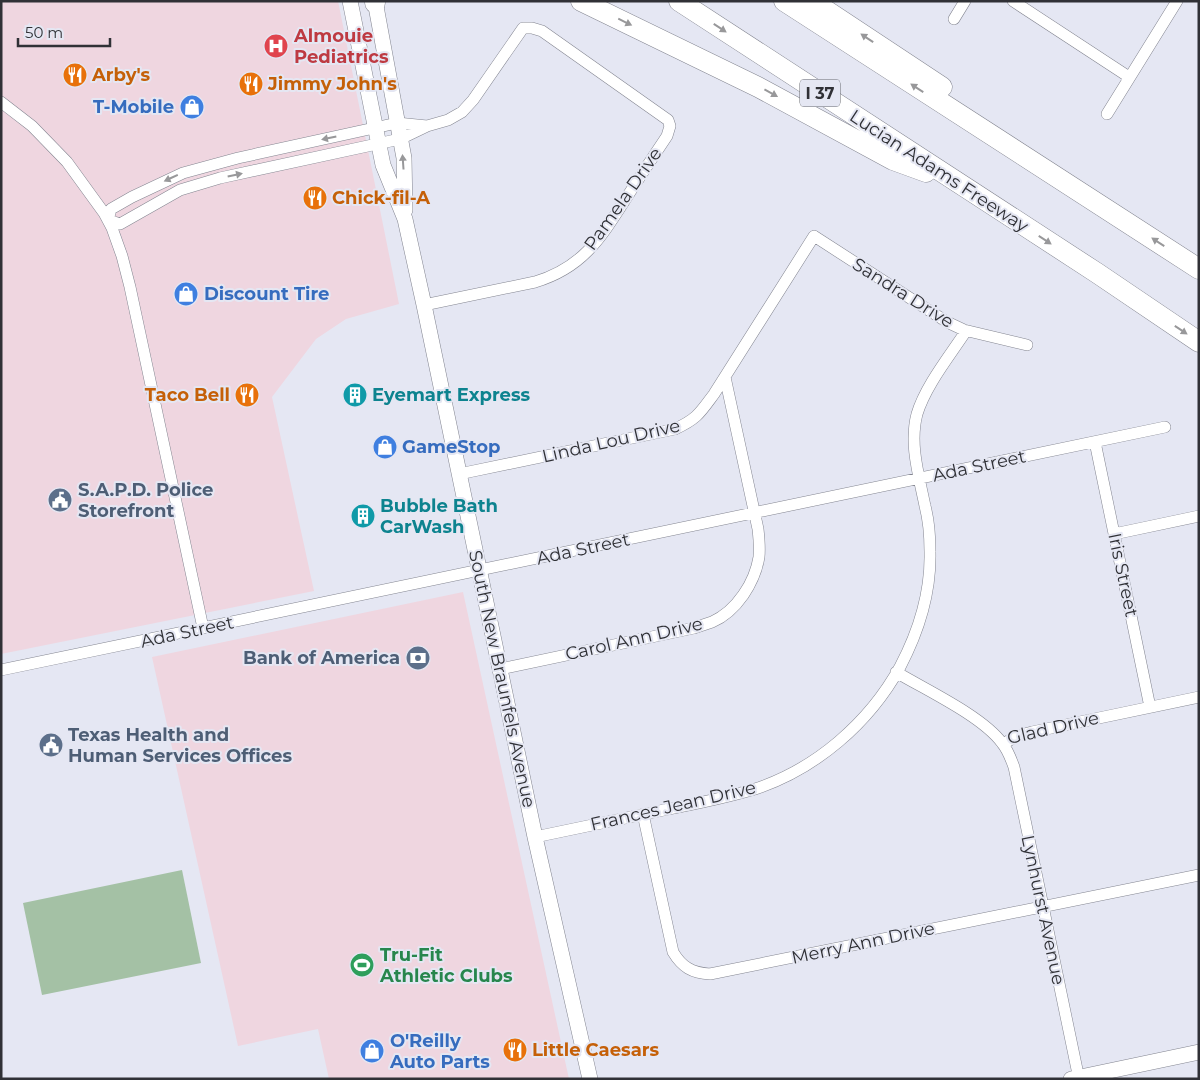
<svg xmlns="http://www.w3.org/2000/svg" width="1200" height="1080" viewBox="0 0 1200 1080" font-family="Montserrat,sans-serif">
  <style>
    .commercial { fill: #efd6e0 }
    .green { fill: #a4c1a5 }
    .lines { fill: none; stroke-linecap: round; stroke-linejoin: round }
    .minor-casing { stroke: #838590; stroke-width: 12 }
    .secondary-casing { stroke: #838590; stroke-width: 16 }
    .motorway-casing { stroke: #838590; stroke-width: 21 }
    .minor { stroke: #fff; stroke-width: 11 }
    .secondary { stroke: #fff; stroke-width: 15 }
    .motorway { stroke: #fff; stroke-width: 20 }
    .oneway { fill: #98989a }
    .labels { text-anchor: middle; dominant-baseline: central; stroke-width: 4; stroke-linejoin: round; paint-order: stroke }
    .shield { fill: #e5e7f3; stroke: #66686f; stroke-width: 1 }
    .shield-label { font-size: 16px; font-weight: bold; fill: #303136 }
    .health-label { font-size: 18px; font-weight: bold; fill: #be3a42; stroke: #e5e7f3; text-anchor: start }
    .food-label { font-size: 18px; font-weight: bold; fill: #c56008; stroke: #e5e7f3; text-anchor: start }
    .shop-label { font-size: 18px; font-weight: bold; fill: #366cbe; stroke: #e5e7f3; text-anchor: start }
    .street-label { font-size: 18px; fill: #303136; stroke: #e5e7f3 }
    .culture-label { font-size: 18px; font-weight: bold; fill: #0d838f; stroke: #e5e7f3; text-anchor: start }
    .service-label { font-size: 18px; font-weight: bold; fill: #4e5e75; stroke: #e5e7f3; text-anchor: start }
    .leisure-label { font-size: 18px; font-weight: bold; fill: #27864d; stroke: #e5e7f3; text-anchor: start }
  </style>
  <rect width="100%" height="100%" fill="#e5e7f3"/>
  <path class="commercial" d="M1,1H338L399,304L346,319L316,339L272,397L314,591L1,654Z
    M463,592L569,1079H329L318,1029L238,1046L152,657Z"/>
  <path class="green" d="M182,870L201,963L42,995L23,903Z"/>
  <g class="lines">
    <defs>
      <path id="minor" d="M1013,1L1129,77
        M954,19L965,1
        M1,102L32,126L67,162L104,213L112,228L122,256L130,287L203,628
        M1107,114L1177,1
        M424,305L535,282C582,268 600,239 625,200C639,178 653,157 667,136L670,126L668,120L542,31L532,28H523L473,100L462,112L448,120L427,126L400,139L220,178L180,190L120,224L108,220L111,209L132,197L183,173L238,158L397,123L427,126
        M1095,442L1150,707
        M459,474L675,429C697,419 700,413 714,394L814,236L947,322L964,330L1027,345
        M1114,534L1199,516
        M500,669L694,628C700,626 706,624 712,622C737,611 755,582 759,557C760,547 759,538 758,529L725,377
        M1,670L1165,427
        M896,672C926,690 982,716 1002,743C1008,750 1011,759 1014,767L1079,1079
        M1003,744L1017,736L1032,732L1199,697
        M643,814L673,952C682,967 692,973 710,974L1199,875
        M535,837C578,828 621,819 664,810C695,804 725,798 755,789C816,769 869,723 900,667C919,631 931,593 930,552C930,536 929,521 925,506C919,476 909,444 917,414C925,387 948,358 964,334V330"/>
      <path id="secondary" d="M350,1L383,165L405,219L424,305L535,837L590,1079
        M375,1L404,158L405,210
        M1071,1079L1199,1052"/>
      <path id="motorway" d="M581,1L758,87L893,160L926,172
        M679,1L1097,273L1199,342
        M784,1L1199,269
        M812,1L942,87
        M375,3V1"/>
    </defs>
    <use href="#minor" class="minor-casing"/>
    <use href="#secondary" class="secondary-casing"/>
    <use href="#motorway" class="motorway-casing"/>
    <use href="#minor" class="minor"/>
    <use href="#secondary" class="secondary"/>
    <use href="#motorway" class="motorway"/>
  </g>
  <defs><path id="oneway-solid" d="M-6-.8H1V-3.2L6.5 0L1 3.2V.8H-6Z" transform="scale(1.25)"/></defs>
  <g class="oneway">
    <use href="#oneway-solid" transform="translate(625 22) rotate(26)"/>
    <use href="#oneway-solid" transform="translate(720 28) rotate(33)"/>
    <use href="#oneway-solid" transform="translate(867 38) rotate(-146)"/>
    <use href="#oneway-solid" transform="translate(917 88) rotate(-147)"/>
    <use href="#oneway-solid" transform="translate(771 93) rotate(29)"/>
    <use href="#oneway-solid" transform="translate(329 138) rotate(168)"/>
    <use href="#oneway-solid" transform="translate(403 162) rotate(-94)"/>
    <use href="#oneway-solid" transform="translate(235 175) rotate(-12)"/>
    <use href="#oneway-solid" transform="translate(171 178) rotate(155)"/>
    <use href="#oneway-solid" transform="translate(1045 240) rotate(33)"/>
    <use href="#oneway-solid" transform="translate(1158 242) rotate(-147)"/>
    <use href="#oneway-solid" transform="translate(1181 330) rotate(34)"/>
  </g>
  <defs>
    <symbol id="hospital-disc" viewBox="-11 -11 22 22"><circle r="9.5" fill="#e0444e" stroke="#e5e7f3"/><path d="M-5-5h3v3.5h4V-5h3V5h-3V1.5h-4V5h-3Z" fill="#fff"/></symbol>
    <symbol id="restaurant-disc" viewBox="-11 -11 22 22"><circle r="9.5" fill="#e8710a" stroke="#e5e7f3"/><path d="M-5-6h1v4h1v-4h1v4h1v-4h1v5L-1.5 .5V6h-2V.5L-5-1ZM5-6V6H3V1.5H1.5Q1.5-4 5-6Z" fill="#fff"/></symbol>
    <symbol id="shop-disc" viewBox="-11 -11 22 22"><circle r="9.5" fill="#3f7fe0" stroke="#e5e7f3"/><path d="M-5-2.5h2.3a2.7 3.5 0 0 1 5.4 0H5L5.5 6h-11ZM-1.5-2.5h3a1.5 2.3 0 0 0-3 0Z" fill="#fff"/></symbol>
    <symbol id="building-disc" viewBox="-11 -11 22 22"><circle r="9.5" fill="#0f9aa8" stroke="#e5e7f3"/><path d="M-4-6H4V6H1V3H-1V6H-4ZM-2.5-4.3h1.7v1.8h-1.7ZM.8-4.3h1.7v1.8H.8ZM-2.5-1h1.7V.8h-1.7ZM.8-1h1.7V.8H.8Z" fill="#fff"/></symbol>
    <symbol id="civic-disc" viewBox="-11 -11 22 22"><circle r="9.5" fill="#5c6f8a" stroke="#e5e7f3"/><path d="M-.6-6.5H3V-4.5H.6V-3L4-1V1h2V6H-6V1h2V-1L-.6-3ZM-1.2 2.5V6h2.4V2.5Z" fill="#fff"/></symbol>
    <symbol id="bank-disc" viewBox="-11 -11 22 22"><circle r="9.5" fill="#5c6f8a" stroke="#e5e7f3"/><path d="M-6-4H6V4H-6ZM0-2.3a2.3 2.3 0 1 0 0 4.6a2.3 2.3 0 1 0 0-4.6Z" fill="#fff"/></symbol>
    <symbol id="stadium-disc" viewBox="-11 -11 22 22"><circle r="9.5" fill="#2e9e5b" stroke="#e5e7f3"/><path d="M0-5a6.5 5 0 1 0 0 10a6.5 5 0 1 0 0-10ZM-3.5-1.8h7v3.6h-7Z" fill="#fff"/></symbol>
  </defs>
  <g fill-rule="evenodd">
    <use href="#hospital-disc" x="262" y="32" width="28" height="28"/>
    <use href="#restaurant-disc" x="61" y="61" width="28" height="28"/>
    <use href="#restaurant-disc" x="237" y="70" width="28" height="28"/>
    <use href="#shop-disc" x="178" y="93" width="28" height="28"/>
    <use href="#restaurant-disc" x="301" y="184" width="28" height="28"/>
    <use href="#shop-disc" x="172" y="280" width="28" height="28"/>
    <use href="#restaurant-disc" x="233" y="381" width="28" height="28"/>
    <use href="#building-disc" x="341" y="381" width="28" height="28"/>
    <use href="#shop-disc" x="371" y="433" width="28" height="28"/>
    <use href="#civic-disc" x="46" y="486" width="28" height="28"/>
    <use href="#building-disc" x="349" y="502" width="28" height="28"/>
    <use href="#bank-disc" x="404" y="644" width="28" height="28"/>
    <use href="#civic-disc" x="37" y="731" width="28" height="28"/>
    <use href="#stadium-disc" x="348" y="951" width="28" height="28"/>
    <use href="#restaurant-disc" x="501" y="1036" width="28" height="28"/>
    <use href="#shop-disc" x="358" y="1037" width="28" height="28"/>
  </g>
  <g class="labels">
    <rect class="shield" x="800" y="79.5" width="40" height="27" rx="4"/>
    <g class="shield-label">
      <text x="820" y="93">I 37</text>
    </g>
    <g class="health-label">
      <text x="294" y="36">Almouie<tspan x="294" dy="21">Pediatrics</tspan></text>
    </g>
    <g class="food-label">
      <text x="92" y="75">Arby's</text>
      <text x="268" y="84">Jimmy John's</text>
      <text x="332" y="198">Chick-fil-A</text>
      <text x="230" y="395" text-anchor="end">Taco Bell</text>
      <text x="532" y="1050">Little Caesars</text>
    </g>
    <g class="shop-label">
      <text x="174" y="107" text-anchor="end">T-Mobile</text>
      <text x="204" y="294">Discount Tire</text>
      <text x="402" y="447">GameStop</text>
      <text x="390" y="1041">O'Reilly<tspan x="390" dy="21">Auto Parts</tspan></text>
    </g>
    <g class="street-label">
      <text transform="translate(939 171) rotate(33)">Lucian Adams Freeway</text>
      <text transform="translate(623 199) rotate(-55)">Pamela Drive</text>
      <text transform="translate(903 293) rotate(32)">Sandra Drive</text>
      <text transform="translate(611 441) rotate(-13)">Linda Lou Drive</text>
      <text transform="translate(979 466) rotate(-12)">Ada Street</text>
      <text transform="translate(583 549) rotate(-12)">Ada Street</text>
      <text transform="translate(1123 575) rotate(78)">Iris Street</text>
      <text transform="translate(187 632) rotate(-12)">Ada Street</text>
      <text transform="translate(634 639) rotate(-13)">Carol Ann Drive</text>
      <text transform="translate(502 679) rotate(78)">South New Braunfels Avenue</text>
      <text transform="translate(1053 728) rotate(-13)">Glad Drive</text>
      <text transform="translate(673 806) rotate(-13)">Frances Jean Drive</text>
      <text transform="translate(1043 910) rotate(78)">Lynhurst Avenue</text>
      <text transform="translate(863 943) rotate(-12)">Merry Ann Drive</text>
    </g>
    <g class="culture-label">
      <text x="372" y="395">Eyemart Express</text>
      <text x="380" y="506">Bubble Bath<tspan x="380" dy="21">CarWash</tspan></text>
    </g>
    <g class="service-label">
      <text x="78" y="490">S.A.P.D. Police<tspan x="78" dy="21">Storefront</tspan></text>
      <text x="400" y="658" text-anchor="end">Bank of America</text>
      <text x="68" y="735">Texas Health and<tspan x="68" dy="21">Human Services Offices</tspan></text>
    </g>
    <g class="leisure-label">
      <text x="380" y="955">Tru-Fit<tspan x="380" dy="21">Athletic Clubs</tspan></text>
    </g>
  </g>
  <rect width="1200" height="1080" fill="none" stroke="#303136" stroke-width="5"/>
  <path d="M18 38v8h92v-8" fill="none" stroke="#303136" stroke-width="2.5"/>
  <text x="25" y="38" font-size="15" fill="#303136" stroke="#e5e7f3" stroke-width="4" paint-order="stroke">50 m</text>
</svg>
